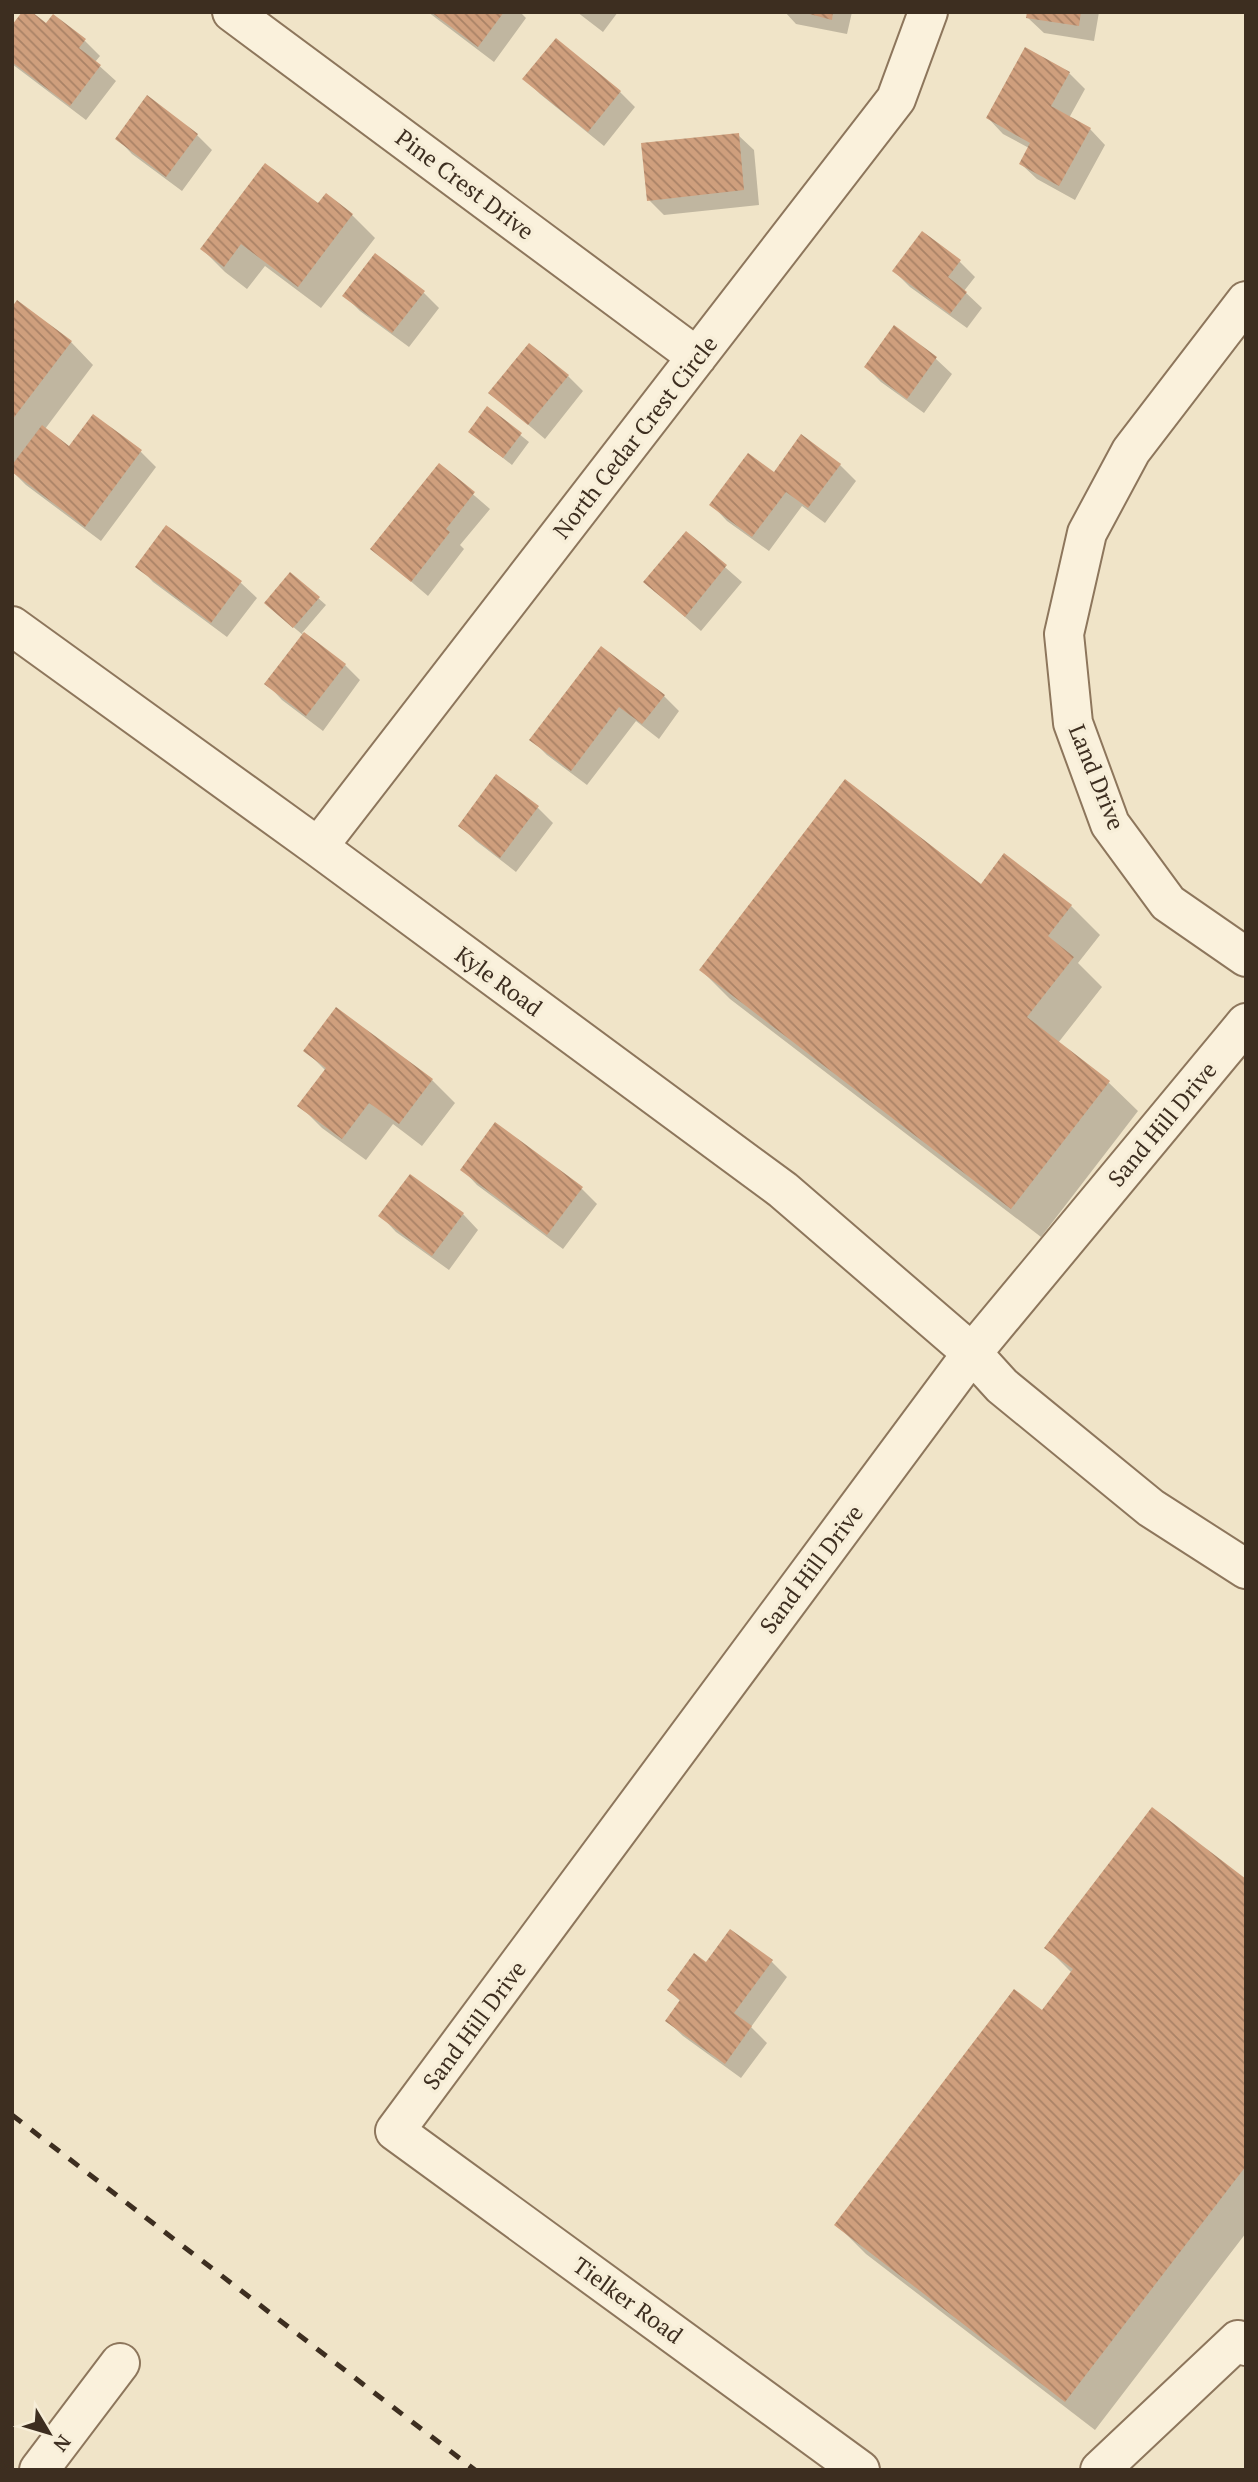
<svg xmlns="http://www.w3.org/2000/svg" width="1258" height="2482" viewBox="0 0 1258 2482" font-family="'PT Serif',serif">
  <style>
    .shadow { fill: #0003 }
    .building { fill: url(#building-back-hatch) }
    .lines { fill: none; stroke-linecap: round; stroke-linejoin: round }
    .minor-casing { stroke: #8d765c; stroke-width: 42 }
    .minor { stroke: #faf1dc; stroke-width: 38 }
    .rail { stroke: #3d2e20; stroke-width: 5; stroke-dasharray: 12 12; stroke-linecap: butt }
    .labels { text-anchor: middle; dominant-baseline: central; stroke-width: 7; stroke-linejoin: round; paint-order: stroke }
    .street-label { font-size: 23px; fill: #3d2e20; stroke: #f7eed8 }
  </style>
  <defs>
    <pattern id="building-back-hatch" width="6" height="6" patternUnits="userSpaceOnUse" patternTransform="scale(1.75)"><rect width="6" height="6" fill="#cf9f7d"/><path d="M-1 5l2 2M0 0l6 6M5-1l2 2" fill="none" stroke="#a98266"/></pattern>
  </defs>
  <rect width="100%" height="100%" fill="#f0e4c8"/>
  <path class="shadow" d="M428,12H520L526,18L494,62Z
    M577,12H618L603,32Z
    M785,12H852L847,34L796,24Z
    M1029,12H1099L1094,41L1044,33L1028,18Z
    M46,25L84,40L100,56L95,62L116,81L86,120L12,64V28Z
    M1069,73L1085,89L1069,118L1090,129L1105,145L1075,200L1037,179L1021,164L1029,148L1003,134L988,118Z
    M525,79L620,92L635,107L604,146L540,94Z
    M197,135L212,150L182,191L132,154L117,138Z
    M738,135L754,150L759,205L664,215L649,200Z
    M319,206L352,215L375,238L321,308L265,266L247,289L225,272L202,249Z
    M959,261L975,277L964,291L982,308L967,328L910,287L894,271Z
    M423,292L439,308L409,347L360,311L345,296Z
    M12,309L71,342L93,365L45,429L70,448L94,416L141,452L156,467L101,541L26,485L12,471Z
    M894,328L936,359L952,374L924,413L881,382L866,367Z
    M568,376L583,391L545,439L491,393Z
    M488,409L529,442L512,465L470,432Z
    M802,437L840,465L856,481L825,523L802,506L769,551L727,521L712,505L774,474Z
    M439,465L490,509L460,545L464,549L428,596L373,549Z
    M167,527L241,583L257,598L227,637L153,582L138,566Z
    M686,533L742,582L701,631L645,582Z
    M318,598L326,605L302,633L345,665L360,680L323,731L282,700L267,684L303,635L274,611Z
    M601,649L664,696L679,711L659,739L636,721L587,785L547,755L532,740Z
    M537,807L553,823L516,872L476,841L460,826Z
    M981,886L1071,906L1100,935L1078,963L1102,987L1058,1043L1108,1082L1138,1111L1041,1237L730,999L701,970Z
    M337,1009L432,1080L455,1103L422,1146L393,1124L366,1160L322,1128L300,1106L326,1071L305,1050Z
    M462,1169L581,1188L597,1204L563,1249L477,1185Z
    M463,1214L478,1230L449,1270L396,1232L381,1216Z
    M1246,1881V2233L1095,2430L866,2254L837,2225L1042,2012L1072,1973L1046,1947Z
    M772,1962L787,1977L751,2027L767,2043L741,2078L683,2036L667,2021L681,2002L669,1990L706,1965Z"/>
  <path class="building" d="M22,12H32L46,23L53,14L86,39L79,48L101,65L70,106L12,62V25Z
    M431,12H504L478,47Z
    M802,12H833L832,20Z
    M1027,12H1081L1079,26L1026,18Z
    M556,38L621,91L588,132L522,79Z
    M1025,47L1070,72L1051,106L1091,128L1059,186L1019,164L1030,143L986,118Z
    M147,95L198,134L166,177L115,139Z
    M739,133L744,190L647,201L641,143Z
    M265,163L318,203L326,193L353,214L298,287L241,244L224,267L200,249Z
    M922,231L961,260L948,277L967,292L950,314L892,271Z
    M375,253L425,291L392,333L342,296Z
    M17,300L72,341L12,420V307Z
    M894,325L937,357L907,399L864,367Z
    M529,343L569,375L528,425L488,393Z
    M487,406L522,433L503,458L468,432Z
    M93,414L142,450L85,527L12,472V465L42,425L69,446Z
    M801,434L841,464L808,508L786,492L752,537L709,505L748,453L774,472Z
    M439,463L475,492L446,529L450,532L411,582L370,549Z
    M166,525L242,581L211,623L135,567Z
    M686,531L727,565L685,617L643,582Z
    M290,572L320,597L293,628L264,603Z
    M304,632L346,664L306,716L264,684Z
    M601,646L665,695L642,724L619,707L571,771L529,740Z
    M496,774L539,806L500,858L458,826Z
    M845,779L981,884L1004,853L1072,905L1048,936L1074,957L1027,1017L1110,1081L1011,1209L699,970Z
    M336,1007L433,1079L399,1124L369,1103L342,1139L297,1106L326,1068L303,1051Z
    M495,1122L583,1187L547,1235L460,1170Z
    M410,1174L464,1213L432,1256L378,1216Z
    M1152,1807L1246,1879V2166L1065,2402L834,2225L1014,1989L1042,2010L1073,1969L1044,1948Z
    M730,1929L773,1960L734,2013L752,2026L725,2064L665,2021L680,2000L667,1990L694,1953L706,1962Z"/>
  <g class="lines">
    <defs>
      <path id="minor" d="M232,12L697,357
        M1246,301L1131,451L1087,533L1064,634L1073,723L1110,824L1168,903L1246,957
        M12,626L318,847L783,1190L972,1353L1002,1386L1151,1508L1246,1569
        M318,847L896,99L928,12
        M39,2470L120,2363
        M860,2470L395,2131L972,1353L1246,1023
        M1100,2470L1238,2340L1246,2346"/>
    </defs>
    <use href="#minor" class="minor-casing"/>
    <use href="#minor" class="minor"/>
    <path class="rail" d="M12,2115L475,2470"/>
  </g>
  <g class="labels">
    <g class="street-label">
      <text transform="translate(465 184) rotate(37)">Pine Crest Drive</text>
      <text transform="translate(635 437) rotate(-52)">North Cedar Crest Circle</text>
      <text transform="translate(1097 777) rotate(68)">Land Drive</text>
      <text transform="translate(499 981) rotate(36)">Kyle Road</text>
      <text transform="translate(1162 1124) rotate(-50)">Sand Hill Drive</text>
      <text transform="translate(811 1569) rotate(-53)">Sand Hill Drive</text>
      <text transform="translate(474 2025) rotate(-53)">Sand Hill Drive</text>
      <text transform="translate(628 2300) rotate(36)">Tielker Road</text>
    </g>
  </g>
  <rect width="1258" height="2482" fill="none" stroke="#3d2e20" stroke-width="28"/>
  <g transform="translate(49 2433) rotate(128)" stroke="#f7eed8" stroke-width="5" paint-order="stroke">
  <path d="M0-5L12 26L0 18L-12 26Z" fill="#3d2e20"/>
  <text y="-10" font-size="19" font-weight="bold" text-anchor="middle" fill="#3d2e20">N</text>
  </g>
</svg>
